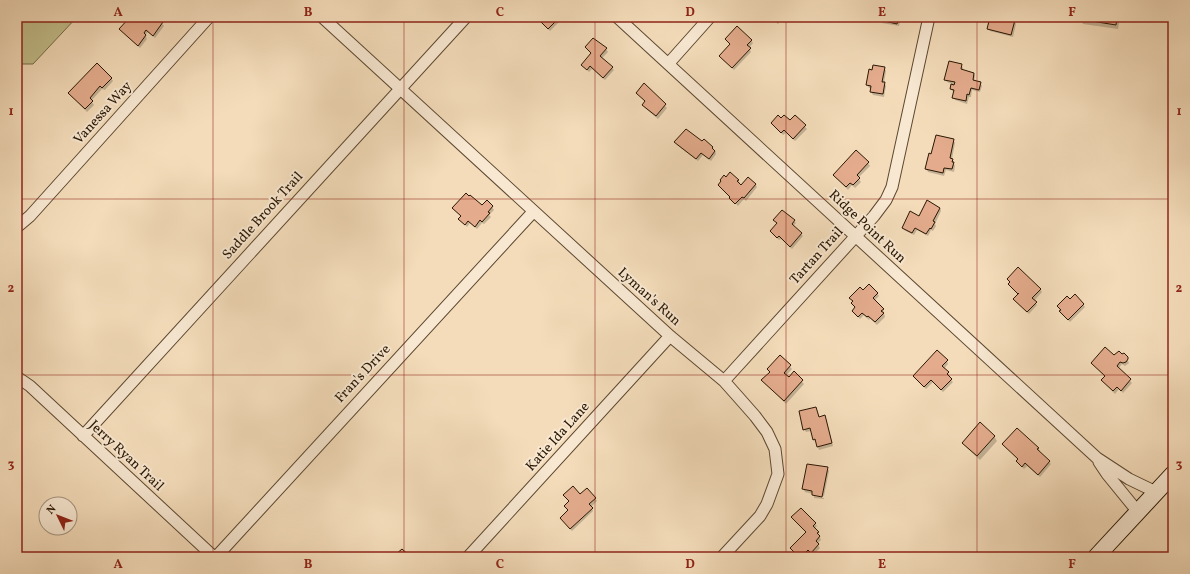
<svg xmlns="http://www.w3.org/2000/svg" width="1190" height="574" viewBox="0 0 1190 574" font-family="Vollkorn,serif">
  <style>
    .green { fill: #c2be8b; stroke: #766a46 }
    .shadow { fill: #0003 }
    .building { fill: #e4ac8d; stroke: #291602 }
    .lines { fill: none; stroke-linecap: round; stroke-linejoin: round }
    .street-casing { stroke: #5c4830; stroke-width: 13 }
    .secondary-casing { stroke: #291602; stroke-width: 18 }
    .street { stroke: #f8e8d2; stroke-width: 11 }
    .secondary { stroke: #f8e8d2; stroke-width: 16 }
    .grid { fill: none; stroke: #8f2418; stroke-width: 1; stroke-opacity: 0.55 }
    .labels { text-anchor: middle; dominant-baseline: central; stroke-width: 4; stroke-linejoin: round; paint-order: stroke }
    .street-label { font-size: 14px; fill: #291602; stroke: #f8e8d2 }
    .neatline { fill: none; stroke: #8f2418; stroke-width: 1.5 }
    .grid-label { font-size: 13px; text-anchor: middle; font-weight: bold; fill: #8f2418 }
  </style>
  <rect width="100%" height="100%" fill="#f4dcba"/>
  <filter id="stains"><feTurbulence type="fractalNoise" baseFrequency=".005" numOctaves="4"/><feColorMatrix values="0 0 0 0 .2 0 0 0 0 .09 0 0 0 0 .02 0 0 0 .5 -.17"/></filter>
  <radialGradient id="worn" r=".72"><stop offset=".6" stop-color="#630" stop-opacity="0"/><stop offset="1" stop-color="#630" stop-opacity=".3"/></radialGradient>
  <path class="green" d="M17,17H77L33,64H17Z"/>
  <path class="shadow" d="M131,17H156L164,26L155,38L148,32L145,35L147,39L140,48L120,29Z
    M535,17H556L560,21L550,31Z
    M770,17H784L778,24Z
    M881,17H901L899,26L882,23L881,20Z
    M991,17H1016L1015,22L1016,24L1013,37L990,31L988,28Z
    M1080,17H1120L1118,29L1083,24Z
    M726,39L751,40L753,43L749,48L751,52L734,70L722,59L731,45Z
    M586,47L606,49L608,52L602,58L614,70L605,80L592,69L589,72L582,65L592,54Z
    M961,65L963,68L962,71L974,73L975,76L974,81L980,83L982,86L980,92L972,90L971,97H969L967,104L955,100L953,97L954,93L951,89L952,84L947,82L945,80Z
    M884,68L886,71L884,83L886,86L884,97L873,95L871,92L872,88H869L867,85L873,71Z
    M111,78L113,81L105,90L102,89L91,101L94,105L87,112L69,93Z
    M644,85L667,108L658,119L645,108L643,105L646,102L637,93Z
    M795,116L807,129L795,141L786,133L783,135L772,123L782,120L790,122Z
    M953,140L955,143L952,159L955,166L954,172L946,170L944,176L928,172L926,169L932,155Z
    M676,142L715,151L716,154L711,161L703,155L698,161L677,145Z
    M868,163L870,166L858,178L861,182L855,188L852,185L848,190L834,175Z
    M726,178L738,180L740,183L739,184L741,186L755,184L757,187L746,201L744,199L738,206L719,185Z
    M482,207H492L494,210L489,215L491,217L484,224L482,223L477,229L470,223L467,227L460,219L462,217L453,208Z
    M940,208L941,211L935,224L936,226L933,231L931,230L928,236L917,230L914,235L904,230L903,228L919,217Z
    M774,220L794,221L796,223L793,226L803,236L792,249L781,239L779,240L771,232L778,224Z
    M1008,279L1040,289L1042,292L1034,301L1037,305L1029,314L1016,302L1014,299L1019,295L1011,287L1009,284L1011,283Z
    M863,291L877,293L879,296L874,301L883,309L885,317L877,325L870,318L869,320L864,315L860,319L853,311L856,308L851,298Z
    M1070,301L1083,304L1085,307L1070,322L1062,314L1058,306Z
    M1125,355L1129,363L1125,366L1122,364L1118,369L1132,383L1123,393L1119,389L1115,394L1102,380L1105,377L1092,363L1114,356Z
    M780,356L792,369L786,376L789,379L794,373L804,384L786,404L763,381L770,373Z
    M947,361L948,364L944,369L948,373L950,376L948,377L953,382L943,392L933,382L926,389L914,376Z
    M816,408L819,418L825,416L826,419L833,446L819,450L816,442H815L814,439L811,431L806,432L804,429Z
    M994,436L997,441L980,460L966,447L963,443Z
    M1003,444L1038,448L1040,451L1039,452L1051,464L1040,477L1027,466L1024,469L1017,462L1019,460Z
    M827,468L829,471L824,496L813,494V496V494L805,492L803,489Z
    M580,495L595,498L597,501L591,507L593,511L572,531L561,518L569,511L570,502L565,496Z
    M814,496L824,498V499L814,498Z
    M793,518L815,524L817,526L814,529L818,533L821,540L817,544L820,548L813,555L810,552L805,557H799L791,548L806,533Z"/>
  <path class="building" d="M130,17H157L163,22L153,36L146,30L144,33L146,35L138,46L119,29Z
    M536,17H558L559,18L548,29Z
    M880,17H899L897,24L880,20Z
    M990,17H1014L1013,20H1015L1011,35L987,29Z
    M1079,17H1117L1116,25L1079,19Z
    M737,26L752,40L747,45L751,48L732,68L719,56L730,44L725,39Z
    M593,38L607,48L600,56L613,67L603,78L590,66L587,70L581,65L591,53L585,47Z
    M949,61L962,64L961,69L974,73L973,80L981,82L979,90L971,88L969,95L967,94L966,101L952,98L954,90L950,89L951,84L954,85L955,82L944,80Z
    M97,63L112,78L102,88L100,86L90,98L93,101L85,109L68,93Z
    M873,65L885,67L882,82H885L883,94L870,92L871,86L866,85L869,69L872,70Z
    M644,83L666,104L656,116L642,105L645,101L636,93Z
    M778,115L781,118L784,115L790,120L795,115L806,125L793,139L784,130L781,133L771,123Z
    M686,129L702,141L704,139L713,147L712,148L715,151L709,159L701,153L696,159L674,142Z
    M936,135L954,139L950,158L953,159L952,162H954L952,169L944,168L943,173L925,169L929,153L931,154Z
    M856,150L869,162L857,175L860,178L853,185L850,183L846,187L833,175Z
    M730,172L739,180L737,181L741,185L748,177L756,184L744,198L742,197L735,204L729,198L730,197L718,185L721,181L720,180L724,175L726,177Z
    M466,193L469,196L470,195L482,205L487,200L493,206L488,212L490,213L482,222L480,220L475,227L468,221L465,225L458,219L461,216L452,208Z
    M927,200L940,208L933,221L935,222L931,229L930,228L926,234L915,228L912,233L902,228L910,211L919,216Z
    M782,210L795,220L792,224L802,233L790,247L779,236L777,238L770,231L777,223L773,220Z
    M1018,267L1041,289L1032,298L1037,302L1027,312L1013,299L1019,293L1018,294L1008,284L1010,282L1007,279Z
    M869,284L878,293L873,298L884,309L881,311L884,313L875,322L868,316L867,317L862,313L858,317L852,311L855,307L851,303L853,301L849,298L860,287L863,290Z
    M1075,294L1084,304L1068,320L1059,311L1061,310L1057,306L1067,296L1070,299Z
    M1105,347L1114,355L1119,351L1122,354L1124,353L1128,357V359L1126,362L1123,363L1120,362L1117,366L1131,379L1121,391L1117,387L1113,391L1101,380L1105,376L1091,363Z
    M937,350L948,360L942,366L949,372L947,374L952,379L941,390L931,380L924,387L913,376Z
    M780,355L791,365L784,373L789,377L794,371L803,380L784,401L761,380L770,372L767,369Z
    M816,407L819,417L825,415L832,443L817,447L815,439L813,440L810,428L803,430L799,411Z
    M980,422L995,436L977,456L962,443Z
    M1017,428L1039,448L1037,449L1050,461L1038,475L1025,463L1022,467L1016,461L1018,459L1002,444Z
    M807,464L828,467L822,497L812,495V491L802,489Z
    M573,486L580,494L587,488L596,498L589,504L593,508L570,529L560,518L568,510L564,506L569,501L563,495Z
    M801,508L816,523L813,526L819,532L817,533L820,536L816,541L819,544L811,553L808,550L801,557H799L790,548L806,532L791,517Z
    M402,549L411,557H391L395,553L396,554Z"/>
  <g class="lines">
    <defs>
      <path id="street" d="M322,17L670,336L724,381L740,399L755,416L767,432L775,449L778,474L767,504L760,516L722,557
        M617,17L1097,458L1129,479L1156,492
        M669,63L710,17
        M17,227L30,216L209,17
        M17,377L30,386L214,557
        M724,381L874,216L886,200L892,187L929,17
        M83,436L466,17
        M1099,462L1107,474L1138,512
        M216,557L533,212
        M468,557L670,336"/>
      <path id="secondary" d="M1096,557L1173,474"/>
    </defs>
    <use href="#street" class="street-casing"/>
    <use href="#secondary" class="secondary-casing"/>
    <use href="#street" class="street"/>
    <use href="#secondary" class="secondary"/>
  </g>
  <path class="grid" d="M213,17V557M404,17V557M595,17V557M786,17V557M977,17V557M17,199H1173M17,375H1173"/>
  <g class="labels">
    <g class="street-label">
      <text transform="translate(103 113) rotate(-48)">Vanessa Way</text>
      <text transform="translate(263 216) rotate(-48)">Saddle Brook Trail</text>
      <text transform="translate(867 227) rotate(43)">Ridge Point Run</text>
      <text transform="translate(817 256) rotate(-48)">Tartan Trail</text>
      <text transform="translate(649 297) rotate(42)">Lyman's Run</text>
      <text transform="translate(363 374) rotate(-47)">Fran's Drive</text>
      <text transform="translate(558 437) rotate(-48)">Katie Ida Lane</text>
      <text transform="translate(126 456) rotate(43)">Jerry Ryan Trail</text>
    </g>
  </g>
  <rect width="1190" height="574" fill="none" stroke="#f4dcba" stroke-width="44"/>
  <g transform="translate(58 516) rotate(313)"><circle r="19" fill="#f8e8d2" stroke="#a5947f"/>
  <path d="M0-3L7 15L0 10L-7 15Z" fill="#8f2418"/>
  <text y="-6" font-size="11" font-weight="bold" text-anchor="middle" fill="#291602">N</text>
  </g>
  <rect x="22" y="22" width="1146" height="530" class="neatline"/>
  <g class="grid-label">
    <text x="118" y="16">A</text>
    <text x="308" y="16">B</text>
    <text x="500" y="16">C</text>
    <text x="690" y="16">D</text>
    <text x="882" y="16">E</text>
    <text x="1072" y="16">F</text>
    <text x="11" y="115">1</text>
    <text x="1179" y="115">1</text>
    <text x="11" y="292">2</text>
    <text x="1179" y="292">2</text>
    <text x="11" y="468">3</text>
    <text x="1179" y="468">3</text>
    <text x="118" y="568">A</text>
    <text x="308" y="568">B</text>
    <text x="500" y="568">C</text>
    <text x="690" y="568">D</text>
    <text x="882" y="568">E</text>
    <text x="1072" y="568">F</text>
  </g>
  <rect width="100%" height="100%" filter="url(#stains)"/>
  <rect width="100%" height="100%" fill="url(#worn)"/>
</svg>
